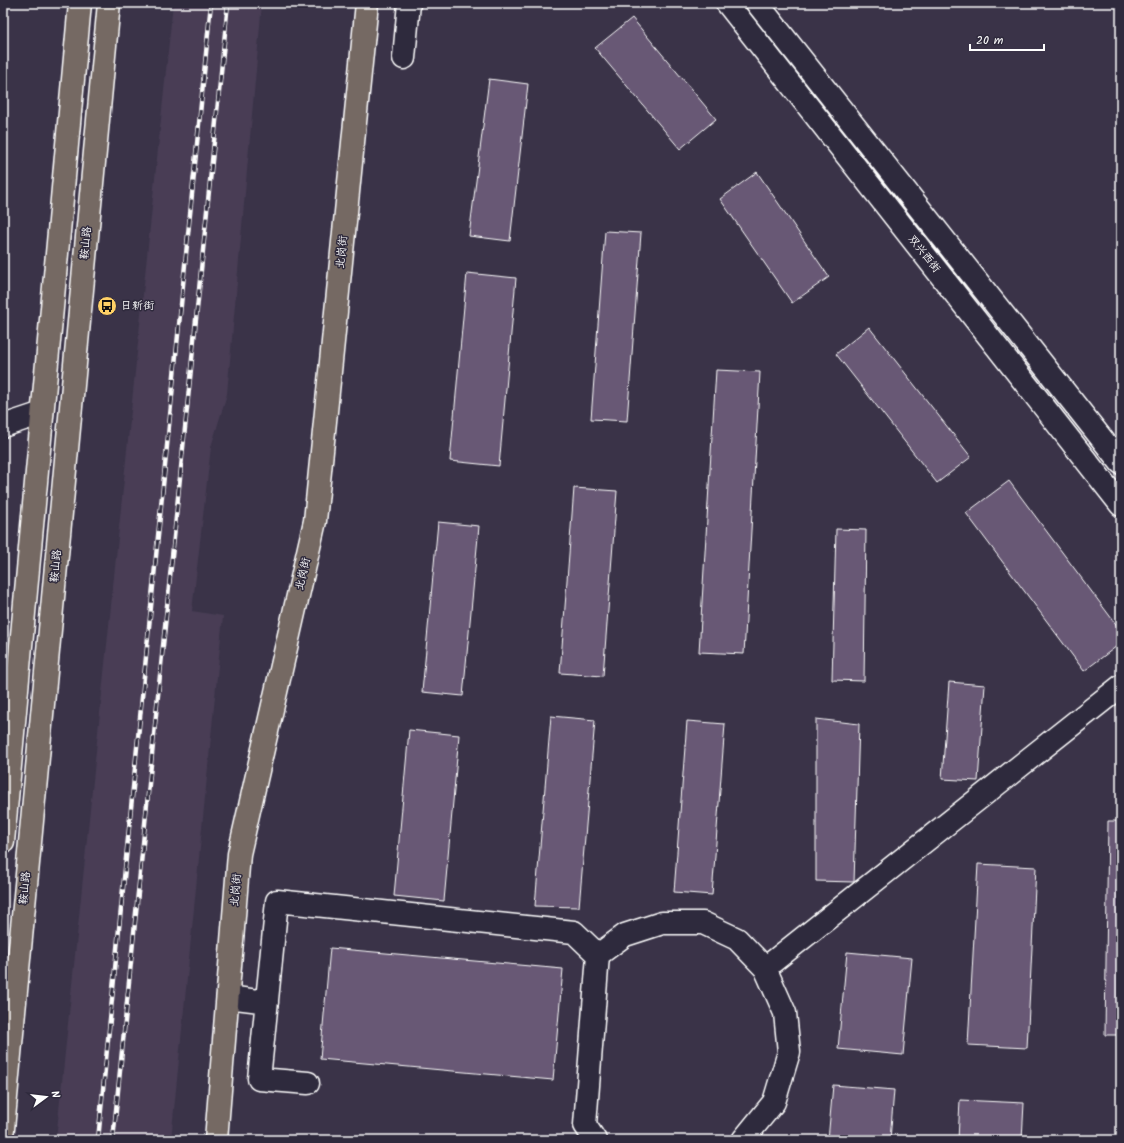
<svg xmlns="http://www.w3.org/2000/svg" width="1124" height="1143" viewBox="0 0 1124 1143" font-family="Kalam,'LXGW WenKai TC',sans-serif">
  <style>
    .built { fill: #483e55 }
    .building { fill: #675874; stroke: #fff }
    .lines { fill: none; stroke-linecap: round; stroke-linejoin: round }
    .minor-casing { stroke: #fff; stroke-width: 25 }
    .major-casing { stroke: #fff; stroke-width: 25 }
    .minor { stroke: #2f2a3d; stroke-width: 22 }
    .major { stroke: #756964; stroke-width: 22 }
    .rail-casing { stroke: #fff; stroke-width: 4.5 }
    .rail { stroke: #2f2a3d; stroke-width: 3; stroke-dasharray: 9; stroke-linecap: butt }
    .labels { text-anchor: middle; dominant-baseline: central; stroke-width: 3; stroke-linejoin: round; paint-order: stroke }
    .street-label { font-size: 11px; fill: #fff; stroke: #2f2a3d }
    .poi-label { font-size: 11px; fill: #fff; stroke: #2f2a3d; text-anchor: start }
  </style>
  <rect width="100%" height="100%" fill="#3a3348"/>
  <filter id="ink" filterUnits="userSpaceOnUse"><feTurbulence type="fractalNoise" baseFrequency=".025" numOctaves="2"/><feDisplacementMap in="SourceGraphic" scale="8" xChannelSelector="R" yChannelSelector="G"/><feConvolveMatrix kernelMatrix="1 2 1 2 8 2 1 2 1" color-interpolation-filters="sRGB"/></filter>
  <g filter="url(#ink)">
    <path class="built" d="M173,3H262L227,394L211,447L192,611L223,616L171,1140H56Z"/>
    <path class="building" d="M632,18L716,119L680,149L595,48Z
      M489,79L528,84L510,241L469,236Z
      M757,172L829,277L792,303L720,199Z
      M605,231L641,233L627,421L591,419Z
      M467,273L516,278L499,466L450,461Z
      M869,327L971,457L937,483L836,354Z
      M716,370L760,372L744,654L699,652Z
      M1009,481L1121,631V643L1084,671L966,513Z
      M574,488L617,491L603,676L560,673Z
      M438,522L479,526L463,696L422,692Z
      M836,529L866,530L864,681L832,680Z
      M949,682L985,685L978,781L942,779Z
      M551,716L595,720L579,907L535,906Z
      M816,719L859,724L854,882L816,881Z
      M687,721L725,724L712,895L674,892Z
      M409,730L459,735L444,901L394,896Z
      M1108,821H1121V1035H1105Z
      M978,864L1036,867L1027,1048L968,1045Z
      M330,948L563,969L553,1080L320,1059Z
      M847,952L912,958L903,1055L838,1049Z
      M833,1085L894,1090L890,1140H828Z
      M960,1100L1024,1103L1022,1140H958Z"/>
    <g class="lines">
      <defs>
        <path id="minor" d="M727,3L1121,505
          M757,3L1121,463
          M404,58L409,3
          M3,426L42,413
          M765,968L1121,686
          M228,997L267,1002
          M308,1083L259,1079L277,901L574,932L598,955
          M595,1140L585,1125L598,955L625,935L662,923H703L737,939L765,968L785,1013L789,1052L774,1102L743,1140"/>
        <path id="major" d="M3,842L80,3
          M3,1129L109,3
          M216,1140L239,854L315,521L367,3"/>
      </defs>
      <use href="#minor" class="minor-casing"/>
      <use href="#major" class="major-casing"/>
      <use href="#minor" class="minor"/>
      <use href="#major" class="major"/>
      <defs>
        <path id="rail" d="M98,1140L211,3
          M113,1140L228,3"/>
      </defs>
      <use href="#rail" class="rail-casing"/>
      <use href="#rail" class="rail"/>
    </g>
  </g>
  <defs>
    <symbol id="bus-disc" viewBox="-11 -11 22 22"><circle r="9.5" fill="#ffd166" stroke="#2f2a3d"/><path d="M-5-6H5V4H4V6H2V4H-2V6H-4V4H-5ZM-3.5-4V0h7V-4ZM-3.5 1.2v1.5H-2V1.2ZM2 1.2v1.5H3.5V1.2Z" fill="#111"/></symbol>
  </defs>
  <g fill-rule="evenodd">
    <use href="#bus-disc" x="96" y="295" width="22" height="22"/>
  </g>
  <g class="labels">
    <g class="street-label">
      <text transform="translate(86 243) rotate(-85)">鞍山路</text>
      <text transform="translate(342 252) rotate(-84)">北岗街</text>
      <text transform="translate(924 254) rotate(52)">双兴西街</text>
      <text transform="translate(56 566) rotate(-85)">鞍山路</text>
      <text transform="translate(303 574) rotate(-77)">北岗街</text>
      <text transform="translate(25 888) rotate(-85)">鞍山路</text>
      <text transform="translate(236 890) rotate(-85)">北岗街</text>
    </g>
    <g class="poi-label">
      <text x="121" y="306">日新街</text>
    </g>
  </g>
  <rect width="1124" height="1143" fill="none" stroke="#2f2a3d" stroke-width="16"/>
  <rect x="8" y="8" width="1108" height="1127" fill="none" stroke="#fff" stroke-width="1.5" filter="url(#ink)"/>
  <g transform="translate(46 1097) rotate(75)" stroke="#2f2a3d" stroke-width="3" paint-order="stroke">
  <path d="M0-3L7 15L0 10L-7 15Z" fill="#ffffff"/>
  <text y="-6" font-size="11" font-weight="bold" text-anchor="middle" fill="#ffffff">N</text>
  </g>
  <path d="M970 44v6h74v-6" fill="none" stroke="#ffffff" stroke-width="2"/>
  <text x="976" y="44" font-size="12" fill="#ffffff" stroke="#2f2a3d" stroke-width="3" paint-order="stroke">20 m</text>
</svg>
